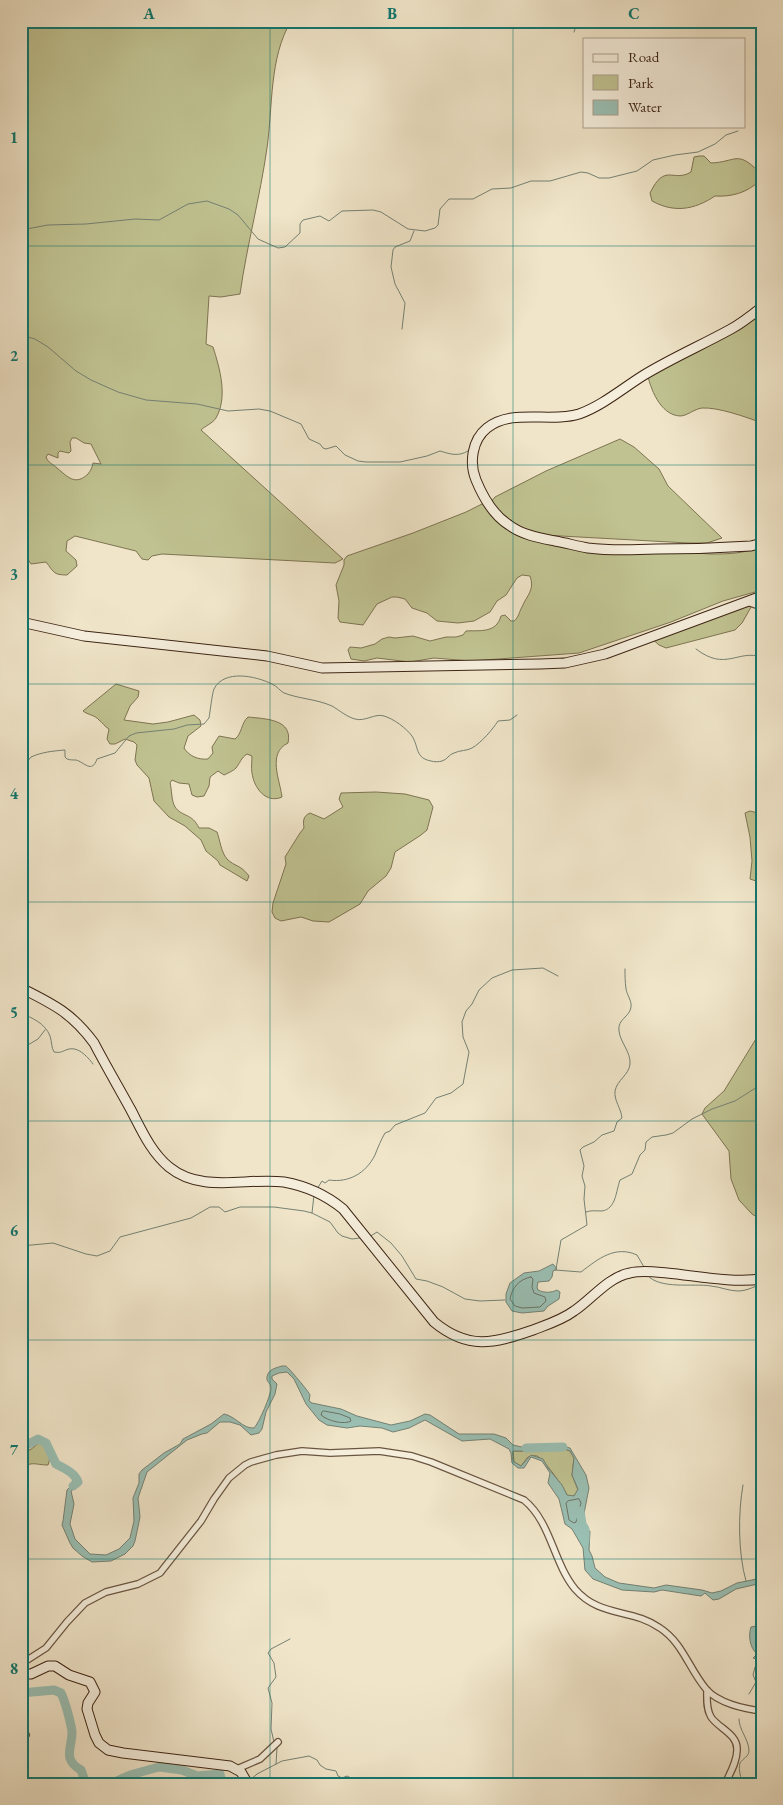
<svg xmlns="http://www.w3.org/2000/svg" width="783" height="1805" viewBox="0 0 783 1805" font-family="'EB Garamond',serif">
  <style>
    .green { fill: #c0c291; stroke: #7e7452; fill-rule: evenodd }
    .water { fill: #9abfb3; stroke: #758173; fill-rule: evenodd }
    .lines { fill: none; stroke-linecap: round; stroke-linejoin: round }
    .shore { stroke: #6c7264; stroke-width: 1 }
    .stream { stroke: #758173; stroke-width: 1 }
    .river { stroke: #9abfb3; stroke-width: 9 }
    .street-casing { stroke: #6a5541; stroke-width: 8 }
    .secondary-casing { stroke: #3d2514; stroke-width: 11 }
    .street { stroke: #f5eedc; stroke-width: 5.5 }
    .secondary { stroke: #f5eedc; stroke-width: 9 }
    .grid { fill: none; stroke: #0f766e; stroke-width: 1; stroke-opacity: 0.55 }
    .neatline { fill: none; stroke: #0f766e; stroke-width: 2 }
    .grid-label { font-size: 16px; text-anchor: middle; font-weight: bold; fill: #0f766e }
  </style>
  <rect width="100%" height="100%" fill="#f0e5c9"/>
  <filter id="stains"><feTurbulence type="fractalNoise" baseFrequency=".004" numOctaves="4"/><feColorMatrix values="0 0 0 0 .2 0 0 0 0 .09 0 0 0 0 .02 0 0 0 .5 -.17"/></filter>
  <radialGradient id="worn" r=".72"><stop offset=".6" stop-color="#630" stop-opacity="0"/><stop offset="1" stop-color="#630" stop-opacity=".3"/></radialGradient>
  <path class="green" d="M21,21H291C269,58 273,106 267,148C260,197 247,245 240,294L221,297L209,296L206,344L213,347C220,369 228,397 216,418C213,423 205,426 201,430L343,559L335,563L162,554L152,556L148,560L142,559L136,551L75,536L67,541L66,551L76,560L77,566L67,575C53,575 54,572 46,562L31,564L27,558L21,556ZM72,438H76L84,443L91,444L101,464L93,463C92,468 91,470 88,474C75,486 68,477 57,468C53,464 48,463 46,457L48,454L58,458V453L60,451L69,453L71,451L70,442Z
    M699,156H704L711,163C736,162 737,150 758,171L759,181C747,193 731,197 715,196C694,210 674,213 652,201L650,193C665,162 673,183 691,172L694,157Z
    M762,305V423C746,417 718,407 702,408C694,409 687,416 680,416C660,415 650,388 647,372L698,345Z
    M620,439L634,447L659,469L668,486L722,538L707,543H688L543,535C518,528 509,520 490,503L495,497L546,471Z
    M482,504L508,527L584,545L710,554C728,554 746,554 762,545V590L723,601L671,622L579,653L471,661L434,658L410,662L377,658L364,661L351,659L348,650L350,647L361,648L375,644L382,639L389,637L395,638L413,636L430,641L446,637H456L463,635L466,631C479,630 496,634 501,616L505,615L511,621H514C519,617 519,612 522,607C527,595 535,590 530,576L522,575L517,578L506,595L497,601L490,612L474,621L458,623L437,621L427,613L412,608L405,599L397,597H392L377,604L363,625L340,622L338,618L339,601L336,585L344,565V560L347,556L413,533L466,512Z
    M754,602L742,623L735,630L666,648L659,645L650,637Z
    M116,684L139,691L138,697L130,706L124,720L153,724L168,722L194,715L200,720L201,726L188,736L184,748C189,756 198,760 208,759L213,753L212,747L219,736L235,739C242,734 241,723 248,717C266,719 293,719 288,743C267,753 280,780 282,797C266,804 254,788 252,773C251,767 252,761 252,756L247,754C241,758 240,763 236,768C233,771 228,773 224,775L218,771L210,777L209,786L204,796L197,797L192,795L189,784L179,783L172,780L170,783C172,790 171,800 175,807C182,817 192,813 199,828H209L217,832C220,840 221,852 227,859C235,867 240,864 249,876L247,881L220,865L218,861L206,851L201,840L185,826L169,817L154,801L149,778L137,765L135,760L137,745L134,742L125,739L115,744H110L107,739L109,729C104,726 103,723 99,720C95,715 88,715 83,711Z
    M376,792L405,794L429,800L433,807L427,830L421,835L395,852L391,868L386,876L368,891L360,904L329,922L313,921L301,917L281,921L275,918L272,912L273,903L286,864L285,857L300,833L304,828C303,821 303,816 310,813L324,819L343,807L339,799L341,793Z
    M750,811L762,814V883L750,879L752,861L750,837L745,813Z
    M762,1029V1220L752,1214L739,1200L731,1179L729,1151L702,1114L705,1108L724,1091Z
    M40,1442C48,1447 52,1456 48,1465C34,1465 32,1460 21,1470V1447L30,1450Z
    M541,1447H559L570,1451L574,1458L572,1475L578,1490L575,1495L571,1497L567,1495C565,1489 543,1458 537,1456C534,1455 531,1456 528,1457L521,1466L514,1462L513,1451H534Z"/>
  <path class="water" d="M553,1264L557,1269L553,1271L552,1277L549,1281L538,1282L537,1287L538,1290C544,1293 551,1293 557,1290L560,1292L559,1299L548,1306L544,1311L522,1313L512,1311L506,1302V1294L510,1283L524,1273L539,1271Z
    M282,1366C284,1366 285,1366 286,1366C288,1367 310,1393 310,1395L309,1401L312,1403L341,1409L357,1416L391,1425L410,1421L425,1414L430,1415L459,1434H494L506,1438L513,1445L526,1448H535L546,1444H554L570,1448L586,1475L589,1488L581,1529L583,1532L590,1531L589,1550L592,1556L595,1568L605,1577L619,1583L654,1588L666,1585L702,1590L712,1593L721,1591L737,1583L762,1578V1583L736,1589L719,1599L713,1600L705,1593L701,1596L662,1590L654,1592L622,1590L593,1579L585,1570L583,1548L572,1529L565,1524L559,1499L548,1483L550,1473L542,1461L531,1457L524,1468H518L512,1463L511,1453L509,1449L490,1439L462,1441L425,1420L409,1428L393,1432L382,1428L360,1426L347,1428L327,1425L319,1420L306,1404L294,1379L287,1372L279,1373L272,1376V1379L277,1384L275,1394L266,1412L262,1429L259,1433L251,1435L240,1425L230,1422H220L207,1433L202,1434L187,1440L147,1472L138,1498L140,1517L135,1541L133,1546L125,1554L111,1561L92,1562L82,1556L73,1548L70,1543L62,1525L63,1521L67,1490L73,1484L72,1481L77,1478L80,1481L78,1486L71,1491L74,1504L70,1524L75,1539L90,1554L106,1555L119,1549L130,1538L134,1521L133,1498L139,1483V1474L142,1470L164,1453L180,1444L183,1439L211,1424L224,1414C235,1416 243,1429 254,1428C259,1423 271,1395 271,1388C271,1383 266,1382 267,1377C268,1369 276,1368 282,1366ZM541,1447H559L570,1451L574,1458L572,1475L578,1489L574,1496L567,1495L562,1485L548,1468L543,1459L531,1455L521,1466L514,1462L512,1457L513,1451H533Z
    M762,1625V1631L758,1635L756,1640L762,1654V1661L753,1658L757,1654C750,1648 748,1636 751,1627Z"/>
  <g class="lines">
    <path class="shore" d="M531,1277L533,1279L532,1287L534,1293L545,1297L546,1301L540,1307L522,1308L515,1306L510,1299C512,1288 519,1279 531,1277Z
      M324,1411L340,1414L350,1418L351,1421C344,1425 328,1421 321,1415L322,1412Z
      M579,1499L581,1503L576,1522L574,1523L569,1520L566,1503L568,1501Z"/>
    <path class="stream" d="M574,32L578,21
      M21,230L48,225L86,224L135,219L159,220L188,204L207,201L229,209L238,215L258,239L278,248L285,247L300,233V224L303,220L320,216L329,221L342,211L373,210L381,212L408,229L425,231L435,228L438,225L440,209L449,199H473L492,189L511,188L531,181H550L581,172L588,173L599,178H609L637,171L653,160L675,155L698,152L715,144L726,135L738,131
      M402,329L405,303L395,284L391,267L393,250L395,247L410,241L414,231
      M21,335L35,339L48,347L76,371L91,380L118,392L146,400L197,404L228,411L259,409L270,411L301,424L309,439L320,444L323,448L326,449L336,446L345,455L358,461L366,462H400L427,456L440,451C450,454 458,457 468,451
      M696,649C726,672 737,649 762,657
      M21,765L27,762L31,757C42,752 53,751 65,750V757L67,759C70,760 73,760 76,760C84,762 92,774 97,759L115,753L129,736L136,733L174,729L187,725L204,724L209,718C210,713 212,694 214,689C224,669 256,676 272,684C277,686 280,691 284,693C300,699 316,699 332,706C339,710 347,717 355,719C365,722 375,713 384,716C394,719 406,728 412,736C419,747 415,758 431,761C434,762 439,762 442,761C447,760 449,754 454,753C460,750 467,751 472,748C481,743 493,729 498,721L510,720L517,715
      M21,1013C32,1018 45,1023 50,1036C52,1042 51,1047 54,1052C60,1053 61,1052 66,1050C77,1045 87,1056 93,1064
      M21,1049L38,1039L45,1030
      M317,1189L322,1181L325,1183L329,1180C349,1183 366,1173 375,1155C378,1147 381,1140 385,1133L390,1131L395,1125L425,1113L436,1098L451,1093L463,1084L469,1052L463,1037L462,1022L466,1011L472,1004L479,990L492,978L512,970L543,968L558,976
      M586,1212C591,1210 596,1211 602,1211C616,1209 616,1191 620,1180L632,1174L640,1155L645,1150L646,1142L652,1137L666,1135L673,1133L692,1119L712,1109L735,1101L762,1084
      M312,1213L314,1195
      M369,1237L377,1232L391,1243L402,1256L416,1279L427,1281L443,1287L465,1299L480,1301L505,1300
      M21,1246L53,1243L86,1254L97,1256L110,1251L120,1237L191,1218L210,1207H219L225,1212L240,1207H274L304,1211L312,1213L330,1222L338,1233L342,1236L352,1239L360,1238
      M556,1269L561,1240L587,1225L584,1199L585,1186L582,1176L584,1166L580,1150L583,1147L594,1142L602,1135L614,1131L617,1122L622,1118C621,1108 614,1101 615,1091C617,1080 629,1075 630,1064C631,1052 620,1042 619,1031C617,1019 630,1017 631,1007C632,1001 627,995 626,989C625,982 625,975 625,969
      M555,1270L581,1272C598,1259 615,1245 637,1255L644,1267
      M647,1275C660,1290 693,1283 711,1286C721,1287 729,1291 738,1291C746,1291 754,1287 761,1284
      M743,1485C738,1513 738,1553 746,1581
      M749,1694L756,1682L753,1675L755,1667L762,1664
      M739,1719C739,1730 748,1738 749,1750C749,1757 743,1758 740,1763C738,1770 741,1778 743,1784
      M274,1742L271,1729L272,1703L268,1688L276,1677L274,1663L268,1653L271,1649L290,1639
      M276,1764L277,1748
      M250,1780L257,1774L282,1761L309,1756L317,1760L320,1765L326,1769L336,1771L338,1776L342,1778L347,1776L353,1779L382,1778L390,1784
      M78,1784L84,1780
      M235,1784L243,1782
      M409,1784L410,1781H419L420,1784"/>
    <path class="river" d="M21,1446H25L38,1439L46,1443L56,1464C64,1468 75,1473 78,1482L73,1486
      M526,1448L563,1447
      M580,1511L582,1524L585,1529V1541
      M21,1693L54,1690L61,1693C65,1701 71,1723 72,1732C72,1749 62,1759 81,1770L86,1784
      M110,1784L130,1775L159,1767L182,1770L197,1776L220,1774L222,1784"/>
    <defs>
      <path id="street" d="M747,602L762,607
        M21,1664L46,1648L67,1622L85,1603L106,1592L138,1584L160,1573L201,1521L214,1499L229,1478L245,1465L251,1462L276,1455L302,1451L330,1453L379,1451L412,1456L431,1462L524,1500C551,1522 553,1562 575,1589C600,1618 632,1608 660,1628C683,1643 689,1669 706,1689C718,1703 744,1709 762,1711
        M707,1690C707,1698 706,1709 711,1717C718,1728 738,1734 737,1750C737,1762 730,1773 725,1784
        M21,1732L26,1735
        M237,1769L260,1759L278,1742"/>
      <path id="secondary" d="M762,307C752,315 742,323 731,329C702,345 672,358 644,375C623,388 602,406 579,414C550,423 512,408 487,428C472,440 469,463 476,480C483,497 493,515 509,525C522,535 540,538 555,541C566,543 577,546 588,548C611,551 634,550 657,549C688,549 720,548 751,546L762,543
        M21,622L84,636L267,656L322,668L540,664L565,663L605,654L762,596
        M21,988C53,1004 72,1013 94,1043C106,1066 119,1088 131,1110C142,1131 151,1152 169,1167C202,1194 247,1177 284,1182C306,1186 326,1195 343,1209L434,1322C468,1350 493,1344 533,1330C546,1325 562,1320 574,1311C592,1299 608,1277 630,1273C642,1270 655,1272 667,1273C698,1276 731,1283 762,1279
        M21,1674H31L48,1666H55L69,1675L90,1682L95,1692L88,1703L87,1709L95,1735L99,1743L108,1750L123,1753L230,1766L241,1772L248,1784"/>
    </defs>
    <use href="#street" class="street-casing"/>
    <use href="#secondary" class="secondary-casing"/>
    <use href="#street" class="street"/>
    <use href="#secondary" class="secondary"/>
  </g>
  <path class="grid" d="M270,21V1784M513,21V1784M21,246H762M21,465H762M21,684H762M21,902H762M21,1121H762M21,1340H762M21,1559H762"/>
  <rect width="783" height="1805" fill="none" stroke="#f0e5c9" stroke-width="55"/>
  <rect x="583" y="38" width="162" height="90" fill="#f5eedc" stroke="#ab9e8c"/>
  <rect x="593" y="54" width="25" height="8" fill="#f5eedc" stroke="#ab9e8c"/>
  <text x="628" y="62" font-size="15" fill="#3d2514">Road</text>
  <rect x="593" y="75" width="25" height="15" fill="#c0c291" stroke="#ab9e8c"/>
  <text x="628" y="88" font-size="15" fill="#3d2514">Park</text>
  <rect x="593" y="100" width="25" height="15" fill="#9abfb3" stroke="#ab9e8c"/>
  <text x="628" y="112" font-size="15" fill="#3d2514">Water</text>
  <rect x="28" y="28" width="728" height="1750" class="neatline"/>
  <g class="grid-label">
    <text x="149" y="19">A</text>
    <text x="392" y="19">B</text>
    <text x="634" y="19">C</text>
    <text x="14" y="143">1</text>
    <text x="14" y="361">2</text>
    <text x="14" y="580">3</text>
    <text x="14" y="799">4</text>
    <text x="14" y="1018">5</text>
    <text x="14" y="1236">6</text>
    <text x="14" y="1455">7</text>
    <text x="14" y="1674">8</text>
  </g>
  <rect width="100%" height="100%" filter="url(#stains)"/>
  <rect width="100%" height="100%" fill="url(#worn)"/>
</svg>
